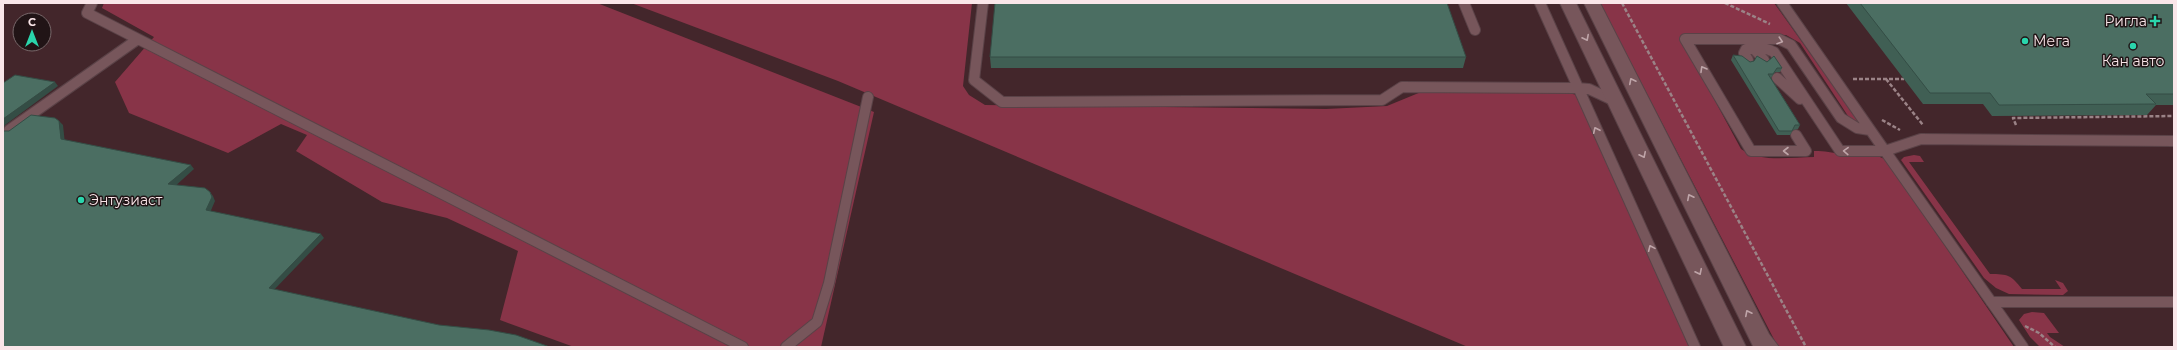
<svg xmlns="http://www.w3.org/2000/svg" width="2177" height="350" viewBox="0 0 2177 350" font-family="Montserrat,sans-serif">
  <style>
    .green { fill: #883448 }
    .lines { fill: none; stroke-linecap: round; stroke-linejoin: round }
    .lane-casing { stroke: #5a4247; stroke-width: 12 }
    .street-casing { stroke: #5a4247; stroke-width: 2 }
    .path { stroke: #9b8387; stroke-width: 2.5; stroke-dasharray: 4 2; stroke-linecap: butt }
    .lane { stroke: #77565b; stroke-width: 10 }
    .street { fill: #77565b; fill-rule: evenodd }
    .wall { fill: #405f54 }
    .shaded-wall { fill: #344d45 }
    .building { fill: #4b6e62; stroke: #344d45 }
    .oneway { stroke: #bfa5a9 }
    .poi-dot { fill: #2ad5ac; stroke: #211416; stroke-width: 1.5 }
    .labels { text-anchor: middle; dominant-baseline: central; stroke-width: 3; stroke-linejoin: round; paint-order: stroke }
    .poi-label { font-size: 14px; fill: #fae6e9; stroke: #211416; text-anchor: start }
  </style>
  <rect width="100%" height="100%" fill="#43262b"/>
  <path class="green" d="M104,3H597L874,112L821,347H574L500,320L518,251L447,218L382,202L296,151L307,135L281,124L228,153L129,113L115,82L154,37L102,8Z
    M631,3H972L963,86L969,95L985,105L1326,109L1387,106L1421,92H1564L1577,95L1690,347H1468L838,81Z
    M1600,3H1774L1860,123L1850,119L1800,43L1786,35L1680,36L1741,149C1760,163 1791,157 1814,157V151C1826,151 1831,152 1842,155C1858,158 1873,150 1887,161L2014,347H1778Z
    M1914,155L1920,156L1924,162H1909L1990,274C2008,274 2011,275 2022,289H2061L2055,280L2063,283L2068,291L2063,295L2009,294L1996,288L1984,278L1901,160L1904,157Z
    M2032,312L2044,313L2059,333H2047L2050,337L2065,347H2040L2030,337L2019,320L2024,314Z"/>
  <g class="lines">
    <defs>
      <path id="lane" d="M92,3L87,13L743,347
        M983,3L974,80L1002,102L1382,100L1402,87L1577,88L1589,89L1617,102
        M1464,3L1475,30
        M1540,3L1695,347
        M1782,3L1885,151
        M1749,49H1754L1764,60
        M1748,60L1744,53L1746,49C1756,46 1764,47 1774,52L1840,151H1885
        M1777,78L1800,99
        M9,130L138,39
        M1796,135L1806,151H1751L1685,39H1779L1791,45L1841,118L1857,128L1870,130
        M1991,302H2174
        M786,347L817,322L829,283L868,97
        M2023,347L1885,151L1921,139L2174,141"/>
      <path id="street" d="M1560,3H1576L1746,347H1724Z
        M1584,3H1600L1769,334L1779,347L1753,346Z"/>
    </defs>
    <use href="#lane" class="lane-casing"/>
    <use href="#street" class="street-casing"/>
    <path class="path" d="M1622,3L1806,347
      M1725,3L1770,24
      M1853,79H1904
      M1886,79L1923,125
      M1882,120L1900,130
      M2016,125L2013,118L2174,116
      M2025,326L2039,333L2055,347"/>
    <use href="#lane" class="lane"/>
    <use href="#street" class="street"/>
  </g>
  <path class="wall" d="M1846,3H2174V105H2156L2147,115L1992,116L1983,104H1923Z
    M1733,55L1750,62H1767L1782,68L1780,72H1775L1771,78L1800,125L1798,129L1793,130L1790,135H1777L1731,60Z
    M990,57H1466L1463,68H991Z"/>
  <path class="shaded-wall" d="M55,82L58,86L5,125L3,129V119Z
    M59,121L63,125L65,144L61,139Z
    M191,165L194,169L172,189L168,184Z
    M210,192L213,196L215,201L209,215L206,210Z
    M321,234L324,238L272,292L269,288Z"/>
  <path class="building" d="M995,3H1447L1466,57H990Z
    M1860,3H2174V94H2146L2156,104L1999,105L1990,93H1930Z
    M1733,55L1742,56L1750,62L1754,61L1757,56L1767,62L1774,56L1782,68H1777L1773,74H1768L1800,125H1795L1792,131H1779Z
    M15,75L55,82L3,119V83Z
    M31,115L55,118L59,121L61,139L191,165L168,184L205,188L210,192L212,197L206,210L321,234L269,288L439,325L489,330L516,335L550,347H3V131H9Z"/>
  <defs><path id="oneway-chevron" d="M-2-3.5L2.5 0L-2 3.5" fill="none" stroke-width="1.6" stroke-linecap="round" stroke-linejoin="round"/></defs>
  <g class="oneway">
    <use href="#oneway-chevron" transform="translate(1586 38) rotate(63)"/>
    <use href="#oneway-chevron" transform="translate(1780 41) rotate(18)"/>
    <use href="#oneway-chevron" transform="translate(1703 69) rotate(-120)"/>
    <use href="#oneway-chevron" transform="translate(1632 81) rotate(-117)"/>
    <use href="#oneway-chevron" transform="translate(1596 130) rotate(-115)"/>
    <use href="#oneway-chevron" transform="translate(1786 151) rotate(180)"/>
    <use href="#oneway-chevron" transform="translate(1846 151) rotate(-178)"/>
    <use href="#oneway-chevron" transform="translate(1643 155) rotate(64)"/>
    <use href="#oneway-chevron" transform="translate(1690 197) rotate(-117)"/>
    <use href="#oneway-chevron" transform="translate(1651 248) rotate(-114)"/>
    <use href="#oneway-chevron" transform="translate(1699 272) rotate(64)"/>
    <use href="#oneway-chevron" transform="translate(1748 313) rotate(-117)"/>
  </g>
  <g class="poi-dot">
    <path d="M2153 15h4v4h4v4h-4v4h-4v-4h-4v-4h4z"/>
    <circle cx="2025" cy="41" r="4"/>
    <circle cx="2133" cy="46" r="4"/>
    <circle cx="81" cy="200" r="4"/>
  </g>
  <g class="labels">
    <g class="poi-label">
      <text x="2147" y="21" text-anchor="end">Ригла</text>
      <text x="2033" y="41">Мега</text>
      <text x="2133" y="61" text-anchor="middle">Кан авто</text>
      <text x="89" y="200">Энтузиаст</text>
    </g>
  </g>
  <rect width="2177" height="350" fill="none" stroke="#fae6e9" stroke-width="8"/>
  <g transform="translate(32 32)"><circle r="19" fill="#211416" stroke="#78686a"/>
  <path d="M0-3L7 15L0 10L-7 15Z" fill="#2ad5ac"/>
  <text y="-6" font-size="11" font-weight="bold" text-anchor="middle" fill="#fae6e9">С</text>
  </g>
</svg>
